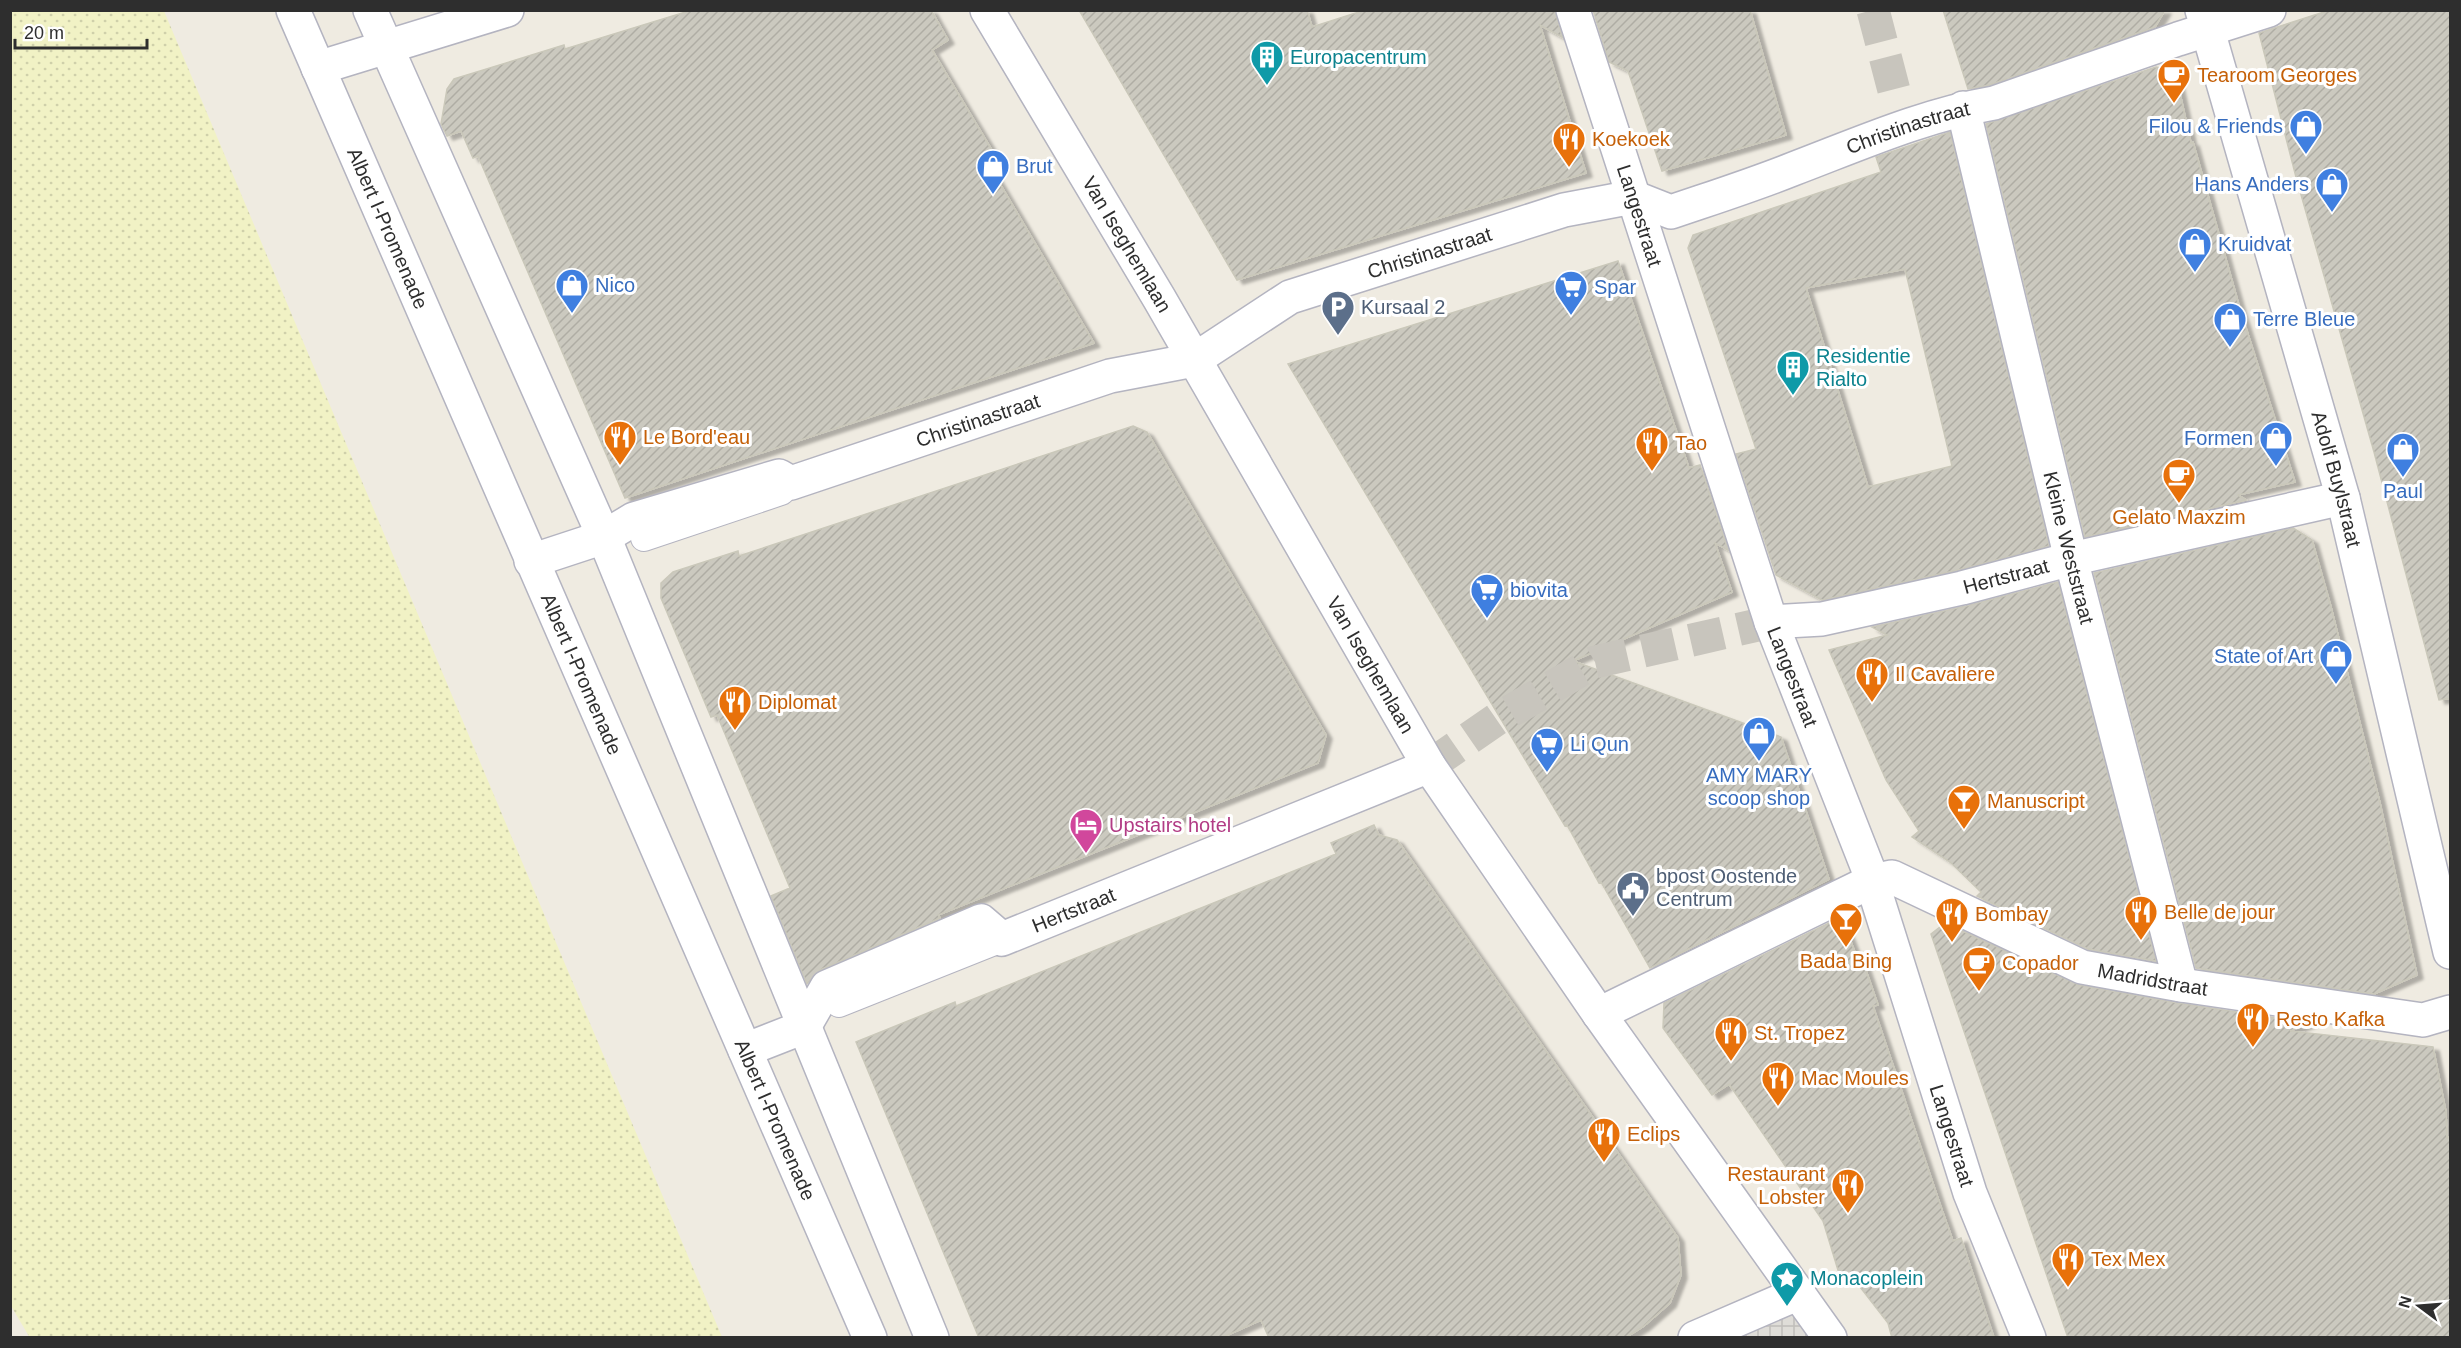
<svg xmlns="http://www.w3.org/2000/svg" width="2461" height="1348" viewBox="0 0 2461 1348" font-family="Arial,sans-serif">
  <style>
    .sand { fill: url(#sand-dots) }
    .plaza { fill: url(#plaza-grid) }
    .building { fill: url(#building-hatch); stroke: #cac8ba; stroke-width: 1.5; fill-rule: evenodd; filter: url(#shadow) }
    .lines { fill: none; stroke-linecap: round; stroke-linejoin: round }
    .street-tunnel { stroke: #c8c5bd; stroke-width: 33; stroke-dasharray: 33 16; stroke-linecap: butt }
    .lane-casing { stroke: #b4b4c0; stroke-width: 28 }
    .street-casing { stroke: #b4b4c0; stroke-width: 36 }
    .secondary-casing { stroke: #b4b4c0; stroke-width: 36 }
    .lane { stroke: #fff; stroke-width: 26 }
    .street { stroke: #fff; stroke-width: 33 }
    .secondary { stroke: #fff; stroke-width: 33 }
    .labels { text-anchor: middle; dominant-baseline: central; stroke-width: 6; stroke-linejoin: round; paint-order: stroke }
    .culture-label { font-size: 20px; fill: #0d838f; stroke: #fff; text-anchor: start }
    .food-label { font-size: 20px; fill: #c56008; stroke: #fff; text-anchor: start }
    .shop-label { font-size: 20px; fill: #366cbe; stroke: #fff; text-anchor: start }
    .street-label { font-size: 20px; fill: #2e2e2e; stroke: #fff }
    .service-label { font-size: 20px; fill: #4e5e75; stroke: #fff; text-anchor: start }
    .hotel-label { font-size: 20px; fill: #b23c85; stroke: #fff; text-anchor: start }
  </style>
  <defs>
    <pattern id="sand-dots" width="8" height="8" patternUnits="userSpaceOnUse" patternTransform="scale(1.5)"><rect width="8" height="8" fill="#f1f2c5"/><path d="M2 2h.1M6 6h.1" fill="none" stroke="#cfd0aa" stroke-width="1.8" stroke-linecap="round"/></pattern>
    <pattern id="plaza-grid" width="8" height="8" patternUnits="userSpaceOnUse" patternTransform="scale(1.5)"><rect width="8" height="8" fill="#dfddd8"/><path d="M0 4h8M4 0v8" fill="none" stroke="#c0beba"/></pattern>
    <pattern id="building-hatch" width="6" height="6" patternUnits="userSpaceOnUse" patternTransform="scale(1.5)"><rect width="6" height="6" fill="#cbc9bf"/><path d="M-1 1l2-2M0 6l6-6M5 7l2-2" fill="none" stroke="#afada4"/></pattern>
    <filter id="shadow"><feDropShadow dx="6" dy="4" stdDeviation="1.5" flood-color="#0004"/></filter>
  </defs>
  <rect width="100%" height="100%" fill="#efebe1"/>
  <path class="sand" d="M11,10L164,11L722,1337L30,1338L11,1306Z"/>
  <path class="plaza" d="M1799,1293L1830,1338H1695Z"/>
  <path class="building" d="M692,10H931L948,40L932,50L996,157L987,162L1094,343L625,498L478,156L473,158L461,131L447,136L441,124L447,89L454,79L564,45L565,49Z
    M1079,10H1307L1312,27L1365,10H1555L1562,37L1540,25L1586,173L1237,280Z
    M1593,10H1750L1786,135L1662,171L1628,71L1609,62Z
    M1943,10H2165L2155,27L1989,85L1968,89Z
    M2330,10H2451V698L2439,700L2374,452L2296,177L2259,33Z
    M2156,67L2175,71L2191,143L2193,142L2240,309L2295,482L2238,495L2246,500L2085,537L1986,124Z
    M1950,132L2049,546L1958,570L1822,600L1776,575L1736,454L1756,449L1688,248L1693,235L1881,172L1876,157ZM1905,269L1952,466L1868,487L1806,288Z
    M1618,261L1689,468L1700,465L1728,550L1715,543L1732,592L1573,661L1781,737L1829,879L1650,968L1601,882L1599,883L1567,825L1565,826L1288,364Z
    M1133,426L1147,432L1326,735L1318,763L938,915L940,918L820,970L807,984L771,896L790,888L717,715L711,717L661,598V583L673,572L738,551L739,556Z
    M2293,528L2312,540L2331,607L2380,803L2417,975L2374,994L2196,968L2094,573Z
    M2058,582L2156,961L2088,949L1977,896L1981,892L1950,862L1912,837L1919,831L1886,780L1829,650L1887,635L1872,627L1966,606Z
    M1374,825L1379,835L1397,840L1678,1238L1681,1275L1670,1303L1644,1326L1625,1338H1269L1261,1320L1221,1338H979L856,1042L955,1002L956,1006L1336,854L1331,843Z
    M1829,923L1846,929L1858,960L1862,959L1878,1005L1873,1006L1942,1210L1953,1241L1961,1238L1994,1338H1892L1888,1323L1850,1274L1841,1280L1823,1221L1729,1084L1712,1095L1663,1028L1664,1003Z
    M1945,923L2079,985L2178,1003L2310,1023L2290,1031L2433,1047L2446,1112L2447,1138L2451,1137V1338H2068L1931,934Z"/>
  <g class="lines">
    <path class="street-tunnel" d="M1873,10L1897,102
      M1429,766L1497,719L1595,662L1771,622"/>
    <defs>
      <path id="lane" d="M644,538L781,492L791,483
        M839,1004L1002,939"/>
      <g id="street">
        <path id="s1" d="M293,10L870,1338"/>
        <path d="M370,10L604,537L932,1338"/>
        <path id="s2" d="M1573,10L1771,622L1867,866L1970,1193L2029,1338"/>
        <path id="s3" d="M2202,10L2343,498L2450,952"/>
        <path d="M318,68L507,10"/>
        <path id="s4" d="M1963,108L2071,559L2181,985"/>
        <path id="s5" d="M531,561L604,537L634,519L779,476L791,483L1110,376L1194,360L1290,297L1564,210L1633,197L1671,212C1712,198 1753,185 1793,169C1859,144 1924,115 1994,103L2178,39L2269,10"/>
        <path id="s6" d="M1771,622L1822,619L1962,588L2071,559L2343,498"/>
        <path id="s7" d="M1599,1014L1872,881L1892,877L2082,967L2181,985L2423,1020L2450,1012"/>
        <path id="s8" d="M745,1050L804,1027L827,987L981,921L1002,939L1429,766"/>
        <path d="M1695,1338L1799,1293"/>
      </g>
      <g id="secondary">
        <path id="s9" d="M987,10L1159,298L1429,766L1599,1014L1830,1338"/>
      </g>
    </defs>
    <use href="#lane" class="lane-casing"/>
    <use href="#street" class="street-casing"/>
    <use href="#secondary" class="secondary-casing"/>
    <use href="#lane" class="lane"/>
    <use href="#street" class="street"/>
    <use href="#secondary" class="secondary"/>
  </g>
  <defs>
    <symbol id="building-pin" viewBox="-11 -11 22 30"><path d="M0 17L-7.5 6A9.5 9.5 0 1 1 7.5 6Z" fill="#0f9aa8" stroke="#fff"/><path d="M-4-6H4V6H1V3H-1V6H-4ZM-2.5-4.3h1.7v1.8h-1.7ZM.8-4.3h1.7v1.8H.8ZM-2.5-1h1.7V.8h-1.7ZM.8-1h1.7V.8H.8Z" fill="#fff"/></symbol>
    <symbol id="cafe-pin" viewBox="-11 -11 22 30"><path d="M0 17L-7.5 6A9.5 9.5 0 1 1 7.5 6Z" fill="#e8710a" stroke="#fff"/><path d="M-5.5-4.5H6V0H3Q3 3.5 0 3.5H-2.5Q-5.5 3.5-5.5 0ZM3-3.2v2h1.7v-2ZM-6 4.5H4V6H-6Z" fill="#fff"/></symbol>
    <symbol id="shop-pin" viewBox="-11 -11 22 30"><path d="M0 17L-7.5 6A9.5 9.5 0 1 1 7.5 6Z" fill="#3f7fe0" stroke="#fff"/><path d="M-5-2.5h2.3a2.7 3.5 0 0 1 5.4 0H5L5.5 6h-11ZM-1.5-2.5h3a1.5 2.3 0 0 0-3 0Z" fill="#fff"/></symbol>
    <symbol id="restaurant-pin" viewBox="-11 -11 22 30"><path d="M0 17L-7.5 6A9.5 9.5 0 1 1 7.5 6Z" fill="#e8710a" stroke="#fff"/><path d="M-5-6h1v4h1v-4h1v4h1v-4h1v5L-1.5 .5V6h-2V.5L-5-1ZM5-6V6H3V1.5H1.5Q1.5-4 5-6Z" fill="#fff"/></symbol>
    <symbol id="supermarket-pin" viewBox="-11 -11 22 30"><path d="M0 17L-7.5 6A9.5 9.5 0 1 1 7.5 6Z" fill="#3f7fe0" stroke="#fff"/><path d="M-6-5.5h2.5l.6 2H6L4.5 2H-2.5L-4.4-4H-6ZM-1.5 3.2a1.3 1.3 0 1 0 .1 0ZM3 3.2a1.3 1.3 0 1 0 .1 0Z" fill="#fff"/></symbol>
    <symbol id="parking-pin" viewBox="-11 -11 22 30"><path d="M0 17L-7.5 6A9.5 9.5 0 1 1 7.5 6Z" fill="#5c6f8a" stroke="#fff"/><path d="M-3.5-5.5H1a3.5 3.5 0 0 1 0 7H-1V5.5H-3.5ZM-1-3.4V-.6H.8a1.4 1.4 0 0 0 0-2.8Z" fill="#fff"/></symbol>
    <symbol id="bar-pin" viewBox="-11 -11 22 30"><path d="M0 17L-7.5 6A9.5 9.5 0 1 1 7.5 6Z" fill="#e8710a" stroke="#fff"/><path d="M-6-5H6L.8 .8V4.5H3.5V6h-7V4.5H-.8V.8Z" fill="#fff"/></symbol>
    <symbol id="hotel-pin" viewBox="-11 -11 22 30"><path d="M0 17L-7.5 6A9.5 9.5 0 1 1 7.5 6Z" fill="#d1479c" stroke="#fff"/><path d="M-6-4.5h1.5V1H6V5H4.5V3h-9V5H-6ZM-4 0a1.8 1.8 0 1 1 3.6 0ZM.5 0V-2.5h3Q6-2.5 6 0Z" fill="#fff"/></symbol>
    <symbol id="civic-pin" viewBox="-11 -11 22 30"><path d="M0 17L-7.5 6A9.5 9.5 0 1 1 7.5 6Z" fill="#5c6f8a" stroke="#fff"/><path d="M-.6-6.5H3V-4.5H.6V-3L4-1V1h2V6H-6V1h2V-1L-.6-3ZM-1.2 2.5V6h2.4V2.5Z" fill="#fff"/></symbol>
    <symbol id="sight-pin" viewBox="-11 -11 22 30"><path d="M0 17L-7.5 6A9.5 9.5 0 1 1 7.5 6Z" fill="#0f9aa8" stroke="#fff"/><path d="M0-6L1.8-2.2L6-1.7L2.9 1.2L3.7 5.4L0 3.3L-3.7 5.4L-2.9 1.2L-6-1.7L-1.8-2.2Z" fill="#fff"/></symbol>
  </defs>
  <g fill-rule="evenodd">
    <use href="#building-pin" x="1248" y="38" width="38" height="52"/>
    <use href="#cafe-pin" x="2155" y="56" width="38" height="52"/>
    <use href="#shop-pin" x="2287" y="107" width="38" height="52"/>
    <use href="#restaurant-pin" x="1550" y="120" width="38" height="52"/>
    <use href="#shop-pin" x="974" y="147" width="38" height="52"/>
    <use href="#shop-pin" x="2313" y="165" width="38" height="52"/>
    <use href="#shop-pin" x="2176" y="225" width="38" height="52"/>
    <use href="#shop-pin" x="553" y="266" width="38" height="52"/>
    <use href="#supermarket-pin" x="1552" y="268" width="38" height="52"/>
    <use href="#parking-pin" x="1319" y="288" width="38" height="52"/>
    <use href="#shop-pin" x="2211" y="300" width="38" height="52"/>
    <use href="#building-pin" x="1774" y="348" width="38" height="52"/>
    <use href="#restaurant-pin" x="601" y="418" width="38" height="52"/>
    <use href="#shop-pin" x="2257" y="419" width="38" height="52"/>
    <use href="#restaurant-pin" x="1633" y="424" width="38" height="52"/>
    <use href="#shop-pin" x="2384" y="430" width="38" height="52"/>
    <use href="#cafe-pin" x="2160" y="456" width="38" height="52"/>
    <use href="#supermarket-pin" x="1468" y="571" width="38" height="52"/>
    <use href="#shop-pin" x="2317" y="637" width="38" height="52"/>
    <use href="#restaurant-pin" x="1853" y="655" width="38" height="52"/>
    <use href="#restaurant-pin" x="716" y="683" width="38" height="52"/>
    <use href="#shop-pin" x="1740" y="714" width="38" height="52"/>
    <use href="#supermarket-pin" x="1528" y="725" width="38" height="52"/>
    <use href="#bar-pin" x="1945" y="782" width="38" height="52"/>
    <use href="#hotel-pin" x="1067" y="806" width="38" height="52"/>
    <use href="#civic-pin" x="1614" y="869" width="38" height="52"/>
    <use href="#restaurant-pin" x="2122" y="893" width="38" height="52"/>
    <use href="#restaurant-pin" x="1933" y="895" width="38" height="52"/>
    <use href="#bar-pin" x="1827" y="900" width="38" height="52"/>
    <use href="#cafe-pin" x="1960" y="944" width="38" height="52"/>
    <use href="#restaurant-pin" x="2234" y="1000" width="38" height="52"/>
    <use href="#restaurant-pin" x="1712" y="1014" width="38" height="52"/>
    <use href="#restaurant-pin" x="1759" y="1059" width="38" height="52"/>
    <use href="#restaurant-pin" x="1585" y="1115" width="38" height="52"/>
    <use href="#restaurant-pin" x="1829" y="1166" width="38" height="52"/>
    <use href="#restaurant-pin" x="2049" y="1240" width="38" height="52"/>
    <use href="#sight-pin" x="1768" y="1259" width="38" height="52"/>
  </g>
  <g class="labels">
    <g class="culture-label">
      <text x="1290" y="57">Europacentrum</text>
      <text x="1816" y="356">Residentie<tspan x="1816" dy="23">Rialto</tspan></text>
      <text x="1810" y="1278">Monacoplein</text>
    </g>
    <g class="food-label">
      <text x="2197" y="75">Tearoom Georges</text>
      <text x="1592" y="139">Koekoek</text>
      <text x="643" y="437">Le Bord'eau</text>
      <text x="1675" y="443">Tao</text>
      <text x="2179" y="517" text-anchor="middle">Gelato Maxzim</text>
      <text x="1895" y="674">Il Cavaliere</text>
      <text x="758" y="702">Diplomat</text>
      <text x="1987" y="801">Manuscript</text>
      <text x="2164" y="912">Belle de jour</text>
      <text x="1975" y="914">Bombay</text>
      <text x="1846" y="961" text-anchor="middle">Bada Bing</text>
      <text x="2002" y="963">Copador</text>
      <text x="2276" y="1019">Resto Kafka</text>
      <text x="1754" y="1033">St. Tropez</text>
      <text x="1801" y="1078">Mac Moules</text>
      <text x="1627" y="1134">Eclips</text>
      <text x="1825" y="1174" text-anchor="end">Restaurant<tspan x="1825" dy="23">Lobster</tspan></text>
      <text x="2091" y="1259">Tex Mex</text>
    </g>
    <g class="shop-label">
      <text x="2283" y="126" text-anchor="end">Filou &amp; Friends</text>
      <text x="1016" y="166">Brut</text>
      <text x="2309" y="184" text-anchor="end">Hans Anders</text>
      <text x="2218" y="244">Kruidvat</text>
      <text x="595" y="285">Nico</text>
      <text x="1594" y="287">Spar</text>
      <text x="2253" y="319">Terre Bleue</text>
      <text x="2253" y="438" text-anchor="end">Formen</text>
      <text x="2403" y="491" text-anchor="middle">Paul</text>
      <text x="1510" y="590">biovita</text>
      <text x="2313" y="656" text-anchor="end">State of Art</text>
      <text x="1570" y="744">Li Qun</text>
      <text x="1759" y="775" text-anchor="middle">AMY MARY<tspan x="1759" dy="23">scoop shop</tspan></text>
    </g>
    <g class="street-label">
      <text stroke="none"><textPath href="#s5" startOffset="1464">Christinastraat</textPath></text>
      <text stroke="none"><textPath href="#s2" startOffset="216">Langestraat</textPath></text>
      <text stroke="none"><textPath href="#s1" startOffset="238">Albert I-Promenade</textPath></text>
      <text stroke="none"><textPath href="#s9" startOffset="273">Van Iseghemlaan</textPath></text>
      <text stroke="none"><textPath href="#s5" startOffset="960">Christinastraat</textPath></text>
      <text stroke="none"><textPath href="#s5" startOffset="474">Christinastraat</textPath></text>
      <text stroke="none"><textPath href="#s3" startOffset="488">Adolf Buylstraat</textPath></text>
      <text stroke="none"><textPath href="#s4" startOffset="452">Kleine Weststraat</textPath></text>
      <text stroke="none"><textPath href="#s6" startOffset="240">Hertstraat</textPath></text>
      <text stroke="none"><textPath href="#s9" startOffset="759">Van Iseghemlaan</textPath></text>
      <text stroke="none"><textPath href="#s1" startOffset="724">Albert I-Promenade</textPath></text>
      <text stroke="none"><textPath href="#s2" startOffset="702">Langestraat</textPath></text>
      <text stroke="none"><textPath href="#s8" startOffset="382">Hertstraat</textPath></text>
      <text stroke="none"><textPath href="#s7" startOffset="606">Madridstraat</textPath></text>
      <text stroke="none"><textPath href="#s1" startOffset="1210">Albert I-Promenade</textPath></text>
      <text stroke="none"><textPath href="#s2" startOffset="1188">Langestraat</textPath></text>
    </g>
    <g class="service-label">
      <text x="1361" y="307">Kursaal 2</text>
      <text x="1656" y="876">bpost Oostende<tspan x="1656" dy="23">Centrum</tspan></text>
    </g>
    <g class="hotel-label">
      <text x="1109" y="825">Upstairs hotel</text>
    </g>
  </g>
  <rect width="2461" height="1348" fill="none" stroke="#2e2e2e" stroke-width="24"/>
  <g transform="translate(2419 1306) rotate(286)" stroke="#ffffff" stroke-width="4.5" paint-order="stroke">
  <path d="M0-4.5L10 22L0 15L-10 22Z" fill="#2e2e2e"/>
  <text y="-9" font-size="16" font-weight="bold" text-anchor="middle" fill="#2e2e2e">N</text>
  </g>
  <path d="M15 39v9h132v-9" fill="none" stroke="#2e2e2e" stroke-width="3"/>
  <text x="24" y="39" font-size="18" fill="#2e2e2e" stroke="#ffffff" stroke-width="4.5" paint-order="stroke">20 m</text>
</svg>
